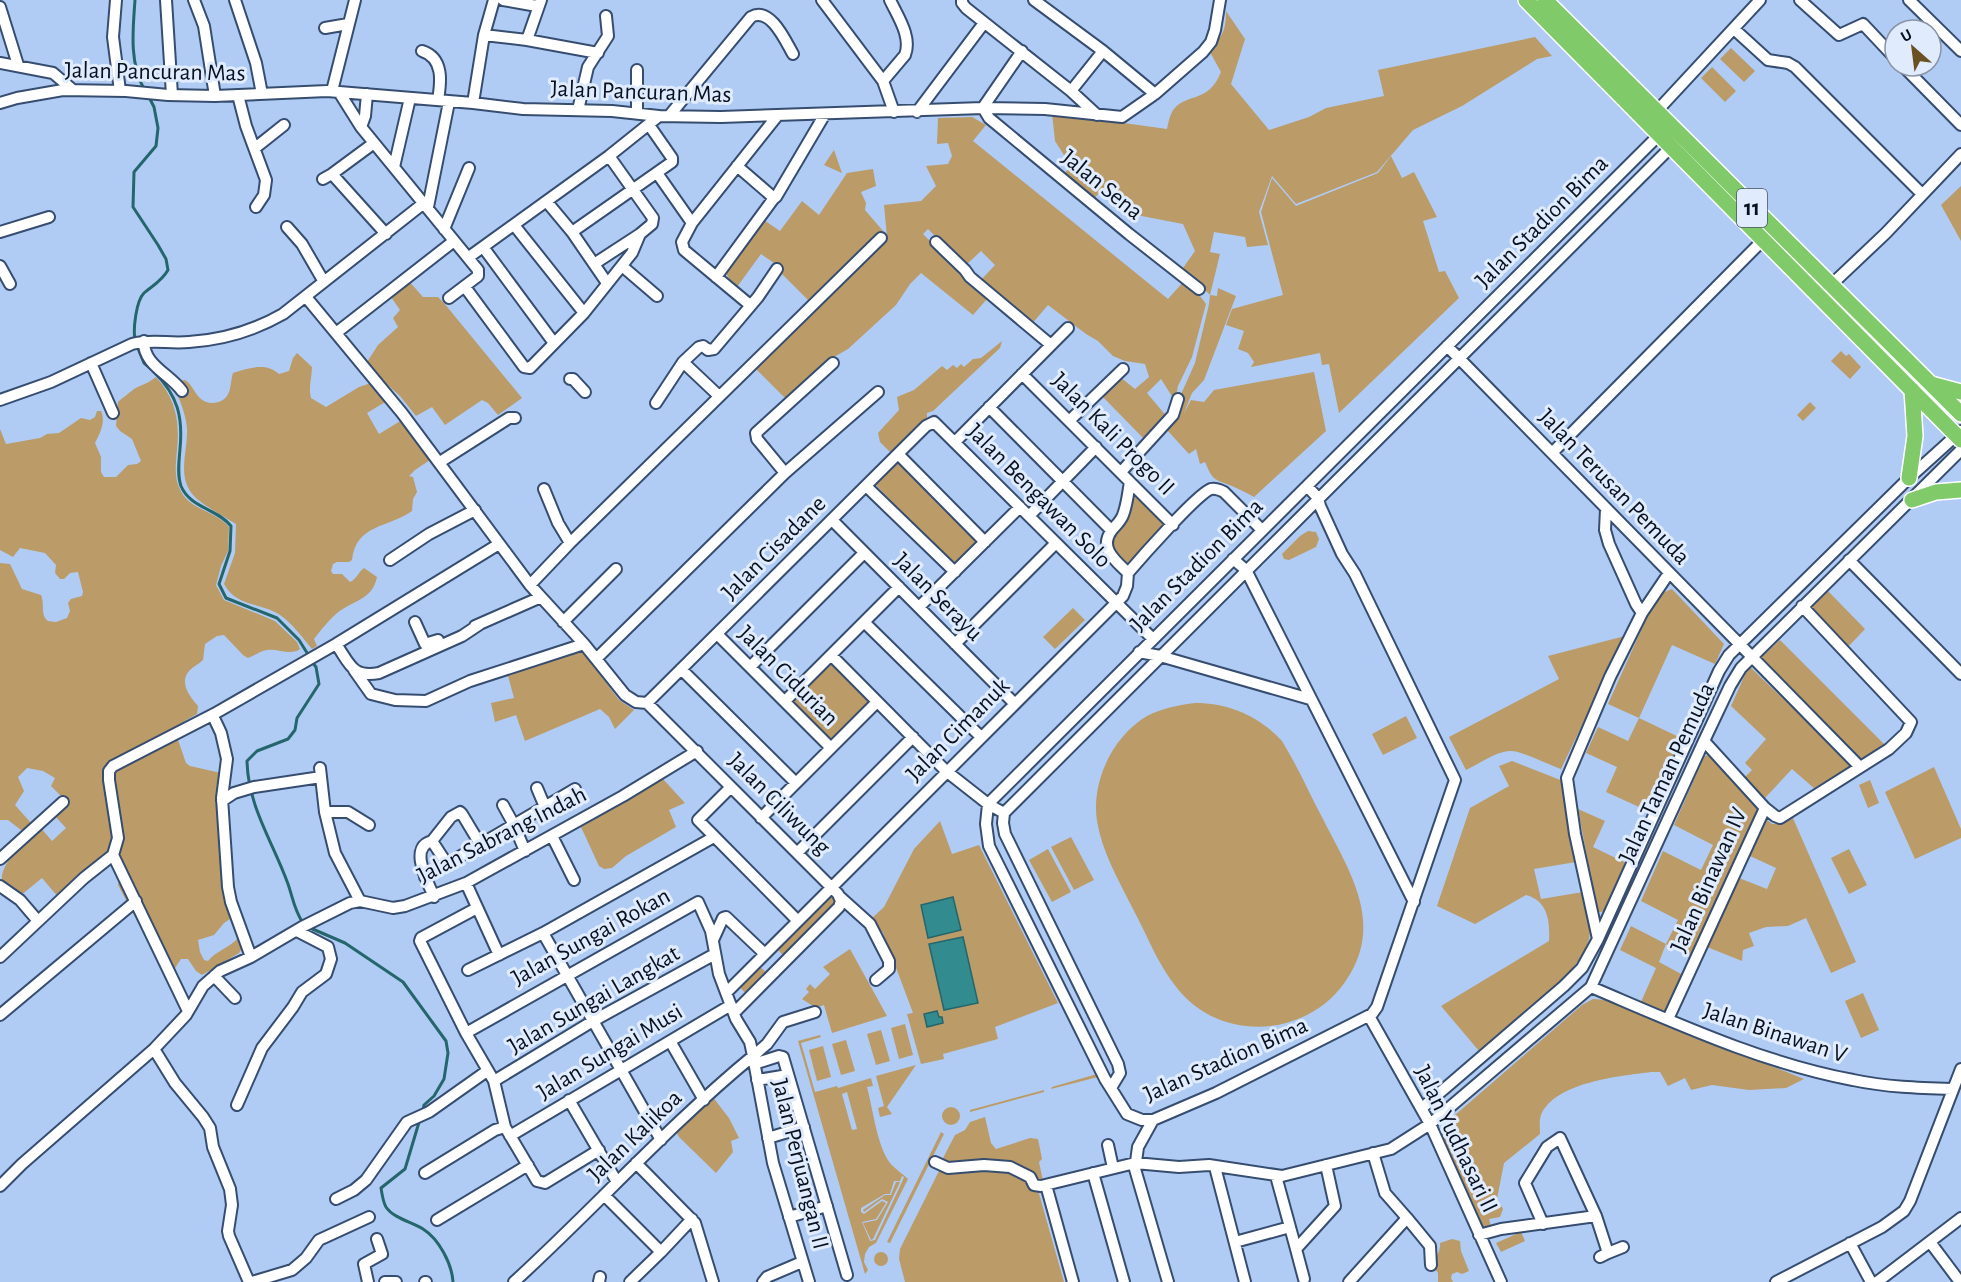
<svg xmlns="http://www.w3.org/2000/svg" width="1961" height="1282" viewBox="0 0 1961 1282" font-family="'Alegreya Sans',sans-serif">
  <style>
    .green { fill: #bb9b68; fill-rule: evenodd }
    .water { fill: #328b8e; stroke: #25666d; stroke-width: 1.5 }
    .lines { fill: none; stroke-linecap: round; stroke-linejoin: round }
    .stream { stroke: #25666d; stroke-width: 3 }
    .minor-casing { stroke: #364d70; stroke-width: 14 }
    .highway-casing { stroke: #fff; stroke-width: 18 }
    .minor { stroke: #fff; stroke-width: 10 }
    .highway { stroke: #80ca69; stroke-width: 15 }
    .labels { text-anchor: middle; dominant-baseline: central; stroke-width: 6; stroke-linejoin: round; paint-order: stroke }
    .shield { fill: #e0ecfd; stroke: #495362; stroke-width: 1.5 }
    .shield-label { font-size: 22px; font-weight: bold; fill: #081120 }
    .street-label { font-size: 24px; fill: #081120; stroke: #e0ecfd }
  </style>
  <rect width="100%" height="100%" fill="#b0ccf5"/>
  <path class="green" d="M1226,11L1245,39L1231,84L1269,130L1309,117L1326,108L1384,96L1378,70L1535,37L1552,56L1537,59L1462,106L1413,130L1377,172L1296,204L1272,176L1259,212L1268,245L1247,247L1245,237L1214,232L1210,252L1220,254L1210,295L1217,296L1218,288L1236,296L1204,380L1192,393L1184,413L1191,400L1204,402L1214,390L1314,372L1326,431L1254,497C1247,493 1239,489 1232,486C1214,479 1213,481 1205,462L1200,464L1196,449L1189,454L1167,430L1178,416L1182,392L1195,363L1209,304L1210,295L1183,268L1195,251L1183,224L1126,213L1099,193L1092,201L1063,175L1071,166L1055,141L1052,113L1167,129C1168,124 1169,119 1171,114C1182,91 1208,106 1221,72L1211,54V48C1223,36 1226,29 1226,11Z
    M1731,48L1755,71L1744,82L1720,59Z
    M1712,67L1736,91L1725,102L1701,78Z
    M972,117L986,125L973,141L1168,299L1184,281L1194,288L1206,304L1192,357L1178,386L1175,401L1161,379L1147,393L1168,418L1146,441L1101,395L1120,377L1135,389L1149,377L1145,364L1125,361L1113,356L1098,341L1086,334L1048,305L1031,325L980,281L995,265L981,251L965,266L928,229L923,234L987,299L973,315L921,273L910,284L896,305L848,349L834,357L786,399L755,368L887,237L884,205L921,201L936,186L926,166L948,164L952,156L948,143L937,144L938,118Z
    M834,150L842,173L824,165Z
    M1391,156L1402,178L1414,172L1437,217L1423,221L1439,272L1445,271L1459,298L1339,413L1329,364L1322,365L1320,353L1251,367L1254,362L1248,353L1238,349L1244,331L1226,325L1232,309L1283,295L1261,212L1272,178L1296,206L1378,173Z
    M873,169L876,186L861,192L866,203L865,210L883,231L809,301L776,268L777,265L761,254L737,287L731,282L726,273L728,266L761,218L780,231L802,201L819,215L847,173Z
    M1961,186V241L1941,205Z
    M408,280L423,297H438L444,303L522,398L498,415L488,403L482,400L445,425L432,407L416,416L400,396L370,369L367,362L378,345L398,327L393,318L400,310L389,294Z
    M1002,341L1000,348L933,411L927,413V419L891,453L880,442L878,433L899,410L897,397L914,390L942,366L947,370L953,365L957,368L961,364L964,367L973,359L981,358Z
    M1841,351L1846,356L1849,354L1861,367L1850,379L1831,361Z
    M297,353L312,367C312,378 308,387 311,398L326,407L359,387L371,383L387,401L367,413L379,434L402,420L430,460L415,470L409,476L413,477L417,492L413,499L412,511C388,528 356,524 352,560L349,562H337L333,564L331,571L333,574H342L350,582C357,579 358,572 364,568L377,577C372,601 352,600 336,614C328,621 320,631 314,639L317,646L312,649C303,638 292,623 280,615C260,602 236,607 224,584L235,553L236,524C225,517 201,504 194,496C176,476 188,452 187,429C186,413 179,399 173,384L179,381L185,380C193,385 194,393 201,399C209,406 225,404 229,392C231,387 231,379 233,373C248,368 266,362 279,374L289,371L293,358Z
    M156,377C176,399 180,422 177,450C176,462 174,476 179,487C187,510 215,510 229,527L228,551L221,566L216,585L224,600L275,621L297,642L300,649C291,656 277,648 267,650C260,651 254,656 248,658L243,655L224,635L217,636L205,644L203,660C199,664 194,666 190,670C178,682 190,697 198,706L197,714L186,720L169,735L111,764L115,837L110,854L59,898L42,878L20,896C14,892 5,887 2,880C0,863 28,838 40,827L52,841L66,828L54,815L67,802L51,786L55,778L43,771L27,768L18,777L24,791L15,805L31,823L25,829L21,830L8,820H0V563L10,564L22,589L41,595C45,604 40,615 48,621L56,622L67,618L70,611L68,603L71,599L82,596L83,592L78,572L70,573L64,579H60L55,573L56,565L45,553L20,548L13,557L0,550V429L6,444L40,438L47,434L59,433L81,418L90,420L95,417L97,411H101C106,422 100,433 95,443L101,457V472L104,477H116L128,465L137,464L141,461L132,439L120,431L116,426L118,402C120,400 133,390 134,389C141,385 149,383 156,377Z
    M1810,402L1816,408L1803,421L1797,415Z
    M898,460L979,543L958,563L948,561L874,483Z
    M1135,491L1167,523L1130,566L1114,549L1113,540Z
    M1308,531L1316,532L1319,539L1316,547L1289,560L1284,559L1282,554L1300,536Z
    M1672,589L1724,644L1715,664L1672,645L1639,718L1681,738L1648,811L1606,792L1617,767L1586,753L1598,727L1628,741L1639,718L1608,704L1657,595Z
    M1828,591L1865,629L1847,648L1809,609Z
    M1073,608L1085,620L1055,649L1043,637Z
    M1625,636L1561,769C1549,765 1522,751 1511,751C1496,751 1479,764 1466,770L1449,737L1559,679L1548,656Z
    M1780,640L1886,746L1860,759L1856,758L1759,659Z
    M581,649L619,700L634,710L615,729L609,717L600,709L525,741L516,715L495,722L491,703L514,698L507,672Z
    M830,662L871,703L831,742L790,702Z
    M1749,666L1845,758L1852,766L1851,768L1815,789L1792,769L1765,798L1744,778L1752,770L1745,763L1766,739L1731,706Z
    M1195,703C1229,703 1259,716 1282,741C1298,767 1310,795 1324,821C1351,874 1385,925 1345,982C1306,1038 1220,1043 1177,988C1158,965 1147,935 1133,909C1119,881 1102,852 1097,821C1091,781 1113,736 1147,716C1162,708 1179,705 1195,703Z
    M1406,716L1417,738L1383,755L1372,734Z
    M177,737L186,763L190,766L221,773L233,917L224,923L214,935L198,940L200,952L204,960L208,961C216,951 229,948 238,938L241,939L242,948L239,953L202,975L196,971L188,959H181L175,968L171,971L157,958L118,885L121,867L115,856L111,780L115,769Z
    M1707,755L1713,758L1759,807V810L1692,957L1666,944L1659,962L1683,975L1679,985H1677L1675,990L1677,991L1667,1012L1641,1002L1656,968L1620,950L1631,926L1666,944L1678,920L1641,901L1663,851L1701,870L1713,845L1674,825L1704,757Z
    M1512,761L1563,781L1576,862L1534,869L1541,899L1583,892C1585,906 1592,925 1589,939C1581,975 1508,1026 1479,1051L1441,1006L1549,941C1550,921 1548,901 1526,895L1475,924L1437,906L1470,808L1509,786L1499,766Z
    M1934,767L1961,829V838L1915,859L1885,792Z
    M663,779L685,803L669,810L676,827L626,856L612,868L604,869L599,866L581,827Z
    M1870,780L1879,803L1868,808L1859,785Z
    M1578,809L1605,821L1593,847L1628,864L1605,911L1600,912L1597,910Z
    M1792,816L1856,962L1831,973L1806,918L1788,926L1766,927L1749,933L1754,946L1743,950L1742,961L1707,947L1739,878L1767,889L1776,868L1750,856L1767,820L1772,824H1779Z
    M940,821L952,854L979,845L1058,1003L995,1027L998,1039L943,1054L944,1059L921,1064L907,1014L913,1013L883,933L871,919L884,907L914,849Z
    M1071,837L1094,880L1074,890L1051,847Z
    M1048,849L1071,892L1052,902L1029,860Z
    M1849,849L1867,885L1849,894L1831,858Z
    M831,894L838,901L784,956L777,949Z
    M850,949L887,1016L832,1033L824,1005L816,1008L802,999L809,992L806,989L810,984L815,989L830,974L823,967Z
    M759,966L767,973L746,994L739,986Z
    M1863,993L1879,1030L1861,1038L1845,1001Z
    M1593,999L1607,1000L1804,1079L1786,1088L1749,1090L1712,1085L1691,1090L1685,1078L1668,1086L1660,1072H1651C1620,1076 1555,1082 1541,1115C1539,1121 1540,1127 1540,1134L1504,1163L1497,1199L1503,1209L1500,1217L1489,1219L1491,1227H1482L1442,1135L1443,1128L1447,1122L1582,1005Z
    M905,1024L913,1055L899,1059L891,1028Z
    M881,1030L890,1061L876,1065L867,1034Z
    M820,1035L821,1037L801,1043L815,1092L837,1086L838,1088L871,1078L873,1086L867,1087C873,1109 877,1146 890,1163C896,1170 902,1173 908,1179L876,1243L869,1247L865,1254L864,1262L868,1270L865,1274L798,1041ZM847,1092L857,1129L852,1130L842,1094ZM902,1176L904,1177L902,1182L875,1240L870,1241L862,1222L876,1219L886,1203L882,1201L864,1214L861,1212V1208L885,1194H890L894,1181H900Z
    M846,1040L855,1071L841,1075L832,1044Z
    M823,1046L831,1077L817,1081L809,1050Z
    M916,1065L887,1107L892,1114L880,1117L878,1108L884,1106L876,1076Z
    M1097,1074L1098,1077L1051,1089L1052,1087Z
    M1044,1090V1092L970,1112V1110Z
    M712,1096L729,1118L739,1138L731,1141L733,1152L716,1173L679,1137L676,1131Z
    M942 1116a9 9 0 1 1 18 0a9 9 0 1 1-18 0Z
    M985,1117L991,1143L996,1149L1030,1138L1038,1139L1042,1159L1039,1162L1043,1181L1036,1182L1031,1173L949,1165L942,1160L955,1135L965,1130L970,1122Z
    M941,1132L944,1134L890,1243L887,1242Z
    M985,1169L1004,1171L1019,1175L1038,1190L1064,1282H905L899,1259L900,1249L939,1171Z
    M896,1182H900L873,1239L871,1240L863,1223L877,1220L888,1202L882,1199L864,1212L863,1210L885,1195H891Z
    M1521,1232L1525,1241L1501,1252L1496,1243Z
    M1452,1239L1460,1241L1461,1251L1469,1271L1462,1274L1457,1272L1452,1274L1451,1278L1453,1282H1438V1273L1433,1266C1435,1258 1441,1251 1440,1243Z
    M874 1259a7 7 0 1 1 14 0a7 7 0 1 1-14 0Z"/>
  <path class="water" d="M953,897L961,930L928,938L921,905Z
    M963,937L978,1003L944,1010L929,944Z
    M937,1011L939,1017H942L943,1023L927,1027L924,1014Z"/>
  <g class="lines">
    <path class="stream" d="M135,0C133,29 129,62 144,89
      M135,340C133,329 136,301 144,293C153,285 161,282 168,270L166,259L158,245L133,207L134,172L156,146L158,128L154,107L149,97
      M137,346L144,363L150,368
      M155,373C178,396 183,417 180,449C179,461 177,475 181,486C190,508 218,509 231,526L230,551L219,584L226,598L277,618L299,640L309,656
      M303,923C294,910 293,898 288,884C273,842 248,807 247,761L257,751L288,739L295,730L297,718L319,684L316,667L312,662
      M308,927L345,943L403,982L446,1041L448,1053L444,1079L434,1096L424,1105L423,1110
      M420,1119L405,1169L381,1188C382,1194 383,1202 386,1207C393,1218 412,1222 423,1229C439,1239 452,1264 453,1282"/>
    <defs>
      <path id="minor" d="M116,0L113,37L120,91
        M166,0L172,95
        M194,0L204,26L215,96
        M235,0L256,63L262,94
        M503,0L537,6
        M822,0L883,81L894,112
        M962,0V3L966,8L1071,91L1097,115
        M1034,0L1103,51L1155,94
        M1800,0L1839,35L1863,24L1895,58
        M1909,0L1961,51
        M0,7L18,65
        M325,28L348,24
        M1734,29L1768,60L1788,63L1795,67L1922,194
        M484,35L527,40L598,53
        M527,40L541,0
        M422,51C444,58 441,82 438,100
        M1022,51L984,106L983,108L989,118L1129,234L1199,289
        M0,63L53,73L73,90
        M1903,66L1961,125
        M883,81L905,55C912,37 898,17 890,0
        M332,91L355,0
        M1071,91L1103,51
        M339,92L361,127L478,270V276L449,298
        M238,95L246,126L266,180L264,195L256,207
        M0,103L17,98L63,90L126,91L168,95L215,96L327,91L473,103L523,109L612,111L659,116L721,117L983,108L1045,109L1122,117L1155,94L1203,52L1211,42L1215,30L1220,0
        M473,103L484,35L494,0
        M578,110L588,67L608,36L606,16
        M917,112L984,23
        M1656,112L1760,0
        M637,113V70
        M669,116L751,17C770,6 785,40 793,54
        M361,127L365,116L367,94
        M255,148L284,125
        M737,166L774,198L776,197L825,114
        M394,167L410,98
        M657,173L692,223L778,115
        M332,174L374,143
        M323,179L332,174L386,234
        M547,202L572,232L607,283
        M428,207L449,102
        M692,223L682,242L684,250L750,305
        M514,225L584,313
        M287,227L302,244L324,282
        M444,229L469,168
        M0,232L49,217
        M572,232L672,162V158L649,125
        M936,242L965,270L970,277L1051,345
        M483,247L554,343
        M469,257L609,156L659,116
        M594,264L640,234
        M0,266L10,284
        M622,266L657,296
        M716,277L774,198
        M1830,286L1886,233L1961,154
        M465,287L524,367L530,368L584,313L632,253L640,234L652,224L653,218L609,156
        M306,297L402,413L530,585L584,644L625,695L636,702L647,703L838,894L841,901L839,907L734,1013
        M336,333L454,241
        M144,341C143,365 170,374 182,391
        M1447,346L1859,766
        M91,363L113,413
        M1022,374L1173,525
        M570,379H573L585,392
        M719,396L683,362L699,347L703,346L708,350L714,349L758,297L777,269
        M0,400L51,382L132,344C151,339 170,344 189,342C221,340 255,330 283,314L424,203
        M656,403L683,362
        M989,407L1111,530
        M1070,420L1123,369
        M955,442L1068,328
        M1552,453L1763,240
        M898,454L985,542
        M440,462L509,418H515
        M1121,472L1173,415L1178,399
        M785,473L757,439L756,433L833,363
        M866,486L955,572
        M1307,486L1318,498L1320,506L1342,554L1355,574L1455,780L1377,1007L1372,1014L1216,1093L1153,1120H1142L1127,1114L1105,1079L989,846L986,824L988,804L1659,135
        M1606,509L1605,530L1609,544L1636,604L1642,613
        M1029,516L1096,447
        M832,520L1014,703
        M570,543L881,238
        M1233,559L1246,570L1414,902
        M390,560L429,534L475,510
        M1849,560L1961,674
        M1128,573C1140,559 1198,493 1211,489C1216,488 1220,490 1224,492L1262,530
        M530,585L570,543L558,523L544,489
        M919,607L1020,507
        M415,622L425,644L438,640
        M563,622L616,569
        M864,622L981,737
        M475,626L541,597
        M717,634L831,748
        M336,644C350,664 352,678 379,673L462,636L480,624
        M955,644L1056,543
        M1139,652L1160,656L1310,699
        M831,655L946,771L988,804L1004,813
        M596,659L785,473L878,392
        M750,667L864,553
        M681,669L796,783
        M354,670L371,694L395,700L426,701L470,681L584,644
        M785,701L899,587
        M647,703L926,426L934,422L1153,639
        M214,714V718L221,733L227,759L222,798L228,887L231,902L251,957
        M320,768L325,812L335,853L360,901
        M731,787L698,820L798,921
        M537,788L545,807
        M222,801L234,793L254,787L321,777
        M503,805L514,825L525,851
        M1765,808L1775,816L1780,818L1889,749L1906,733L1911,722L1802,606
        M325,812H348L369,825
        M761,818L877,702
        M552,836L574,880
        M432,841L447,864
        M797,853L913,737
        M113,855L188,1011
        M0,859L63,802
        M425,877L575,789
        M466,883L499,955
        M0,886L20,900L38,921
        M434,897C428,882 408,847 432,841L451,817L460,812L462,814L480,844
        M840,897L870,924L889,961V969L876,980
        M477,908L421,938L420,941L466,1033L494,1081L505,1127L537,1181L545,1183L599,1150
        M543,933L661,1140
        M1598,939L1575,834L1567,778L1610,677L1642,613L1669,573
        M713,940L723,918L726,917L765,954
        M0,957L84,878L113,855L118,838L109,780V771L113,766L214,714L336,644L499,544
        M468,970L543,933L714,837
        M214,976L235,998
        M1591,987C1676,1023 1762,1063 1853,1080C1886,1087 1919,1088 1953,1089
        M727,992L1123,596L1127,586L1128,573C1116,561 1098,548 1112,530C1116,525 1121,521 1123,515C1127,505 1128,493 1130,482
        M0,1015L136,901
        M1369,1016L1430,1124L1501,1282
        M1668,1019L1765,808L1704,741
        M466,1033L698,902L711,931L719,974L736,1019L750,1042L753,1056C668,1126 595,1208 514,1282
        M670,1041L704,1100
        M154,1049L175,1083L203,1117L210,1128L213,1147L230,1189L232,1205L228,1231L229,1236L249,1282
        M754,1064L779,1056L783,1057L847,1275
        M757,1080L788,1075
        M494,1081L593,1021L715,954
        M1111,1088L1120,1073L1118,1064L1005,834L1003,823L1004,813L1671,147
        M569,1100L617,1182
        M237,1105L262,1048L293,1007L302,992L326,974L331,959L328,947L297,931
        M1422,1108L1564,986L1582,968L1598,939L1719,671L1729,655L1909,478L1961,431
        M1153,1120L1138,1147L1135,1169L1168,1282
        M510,1136L731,1005
        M768,1138L804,1127
        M1108,1145L1113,1168
        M935,1162L948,1168L984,1165L1010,1167L1030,1177L1034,1185L1041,1186L1135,1163L1179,1167L1209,1165L1282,1176L1391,1149L1430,1124L1591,987L1704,741L1730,686L1741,668L1961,450
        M636,1163L695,1223L713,1282
        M1215,1167L1245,1282
        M425,1173L495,1130L505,1127
        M1093,1173L1124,1282
        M1276,1176L1296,1249L1335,1206L1326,1165
        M1046,1185L1073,1282
        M0,1186L22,1164L154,1049L186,1015L203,986L220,971L251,957L302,927L350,903L360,901L393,908L405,906L466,883L623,796L697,751
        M604,1195L661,1252L630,1282
        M336,1199L354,1190L366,1180L407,1122L429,1112L487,1071
        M789,1217L827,1206
        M1407,1218L1430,1246L1431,1265
        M437,1220L528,1165
        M1543,1224L1525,1183L1547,1147L1560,1138L1596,1216
        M1479,1235L1501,1229L1596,1216L1608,1253L1600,1257
        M1235,1242L1290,1227
        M1930,1242L1960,1282
        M1850,1243L1871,1282
        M1296,1249L1304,1279
        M661,1252L692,1219
        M1608,1253L1623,1247
        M252,1282L292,1270L306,1258L319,1240L369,1217
        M368,1282L364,1264L382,1254L377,1239
        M385,1282H396
        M425,1282H426
        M599,1282L600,1277
        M763,1282L767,1277L802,1262
        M809,1282L773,1163L753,1056L767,1044L783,1022L815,1012
        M1349,1282L1407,1218L1385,1193L1373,1153
        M1776,1282L1882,1227L1904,1211L1910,1201L1961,1069
        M1877,1282L1961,1218"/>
      <path id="highway" d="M1526,0L1961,440
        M1545,0L1961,414
        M1931,384L1961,392
        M1909,478L1915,436L1912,390
        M1912,500L1936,492L1961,490"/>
    </defs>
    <use href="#minor" class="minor-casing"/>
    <use href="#highway" class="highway-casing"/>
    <use href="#minor" class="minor"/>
    <use href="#highway" class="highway"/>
  </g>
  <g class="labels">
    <rect class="shield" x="1737" y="189" width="30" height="38" rx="4.5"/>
    <g class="shield-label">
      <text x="1752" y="208">11</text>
    </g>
    <g class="street-label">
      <text transform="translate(155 72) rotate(1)">Jalan Pancuran Mas</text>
      <text transform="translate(641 92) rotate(2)">Jalan Pancuran Mas</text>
      <text transform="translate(1102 185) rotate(39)">Jalan Sena</text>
      <text transform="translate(1542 222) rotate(-45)">Jalan Stadion Bima</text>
      <text transform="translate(1113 434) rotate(45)">Jalan Kali Progo II</text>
      <text transform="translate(1614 487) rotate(46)">Jalan Terusan Pemuda</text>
      <text transform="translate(1039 496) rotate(45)">Jalan Bengawan Solo</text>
      <text transform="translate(774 548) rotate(-45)">Jalan Cisadane</text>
      <text transform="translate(1197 565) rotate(-45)">Jalan Stadion Bima</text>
      <text transform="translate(938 597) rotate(45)">Jalan Serayu</text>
      <text transform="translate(788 676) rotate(45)">Jalan Cidurian</text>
      <text transform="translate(958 730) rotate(-45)">Jalan Cimanuk</text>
      <text transform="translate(1667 773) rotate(-65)">Jalan Taman Pemuda</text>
      <text transform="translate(779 804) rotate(45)">Jalan Ciliwung</text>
      <text transform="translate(502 835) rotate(-27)">Jalan Sabrang Indah</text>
      <text transform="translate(1709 880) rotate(-66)">Jalan Binawan IV</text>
      <text transform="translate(591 937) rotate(-29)">Jalan Sungai Rokan</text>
      <text transform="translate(594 1000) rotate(-30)">Jalan Sungai Langkat</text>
      <text transform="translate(1775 1033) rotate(18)">Jalan Binawan V</text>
      <text transform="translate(610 1052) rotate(-31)">Jalan Sungai Musi</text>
      <text transform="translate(1226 1060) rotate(-24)">Jalan Stadion Bima</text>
      <text transform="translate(635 1136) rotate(-44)">Jalan Kalikoa</text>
      <text transform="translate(1456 1139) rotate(64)">Jalan Yudhasari II</text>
      <text transform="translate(800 1164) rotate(76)">Jalan Perjuangan II</text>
    </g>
  </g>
  <g transform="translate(1913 48) rotate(332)"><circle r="28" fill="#e0ecfd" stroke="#8a94a5" stroke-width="1.5"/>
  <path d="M0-4.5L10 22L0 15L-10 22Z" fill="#6b5022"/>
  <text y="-9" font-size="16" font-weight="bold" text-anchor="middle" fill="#081120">U</text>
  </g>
</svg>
